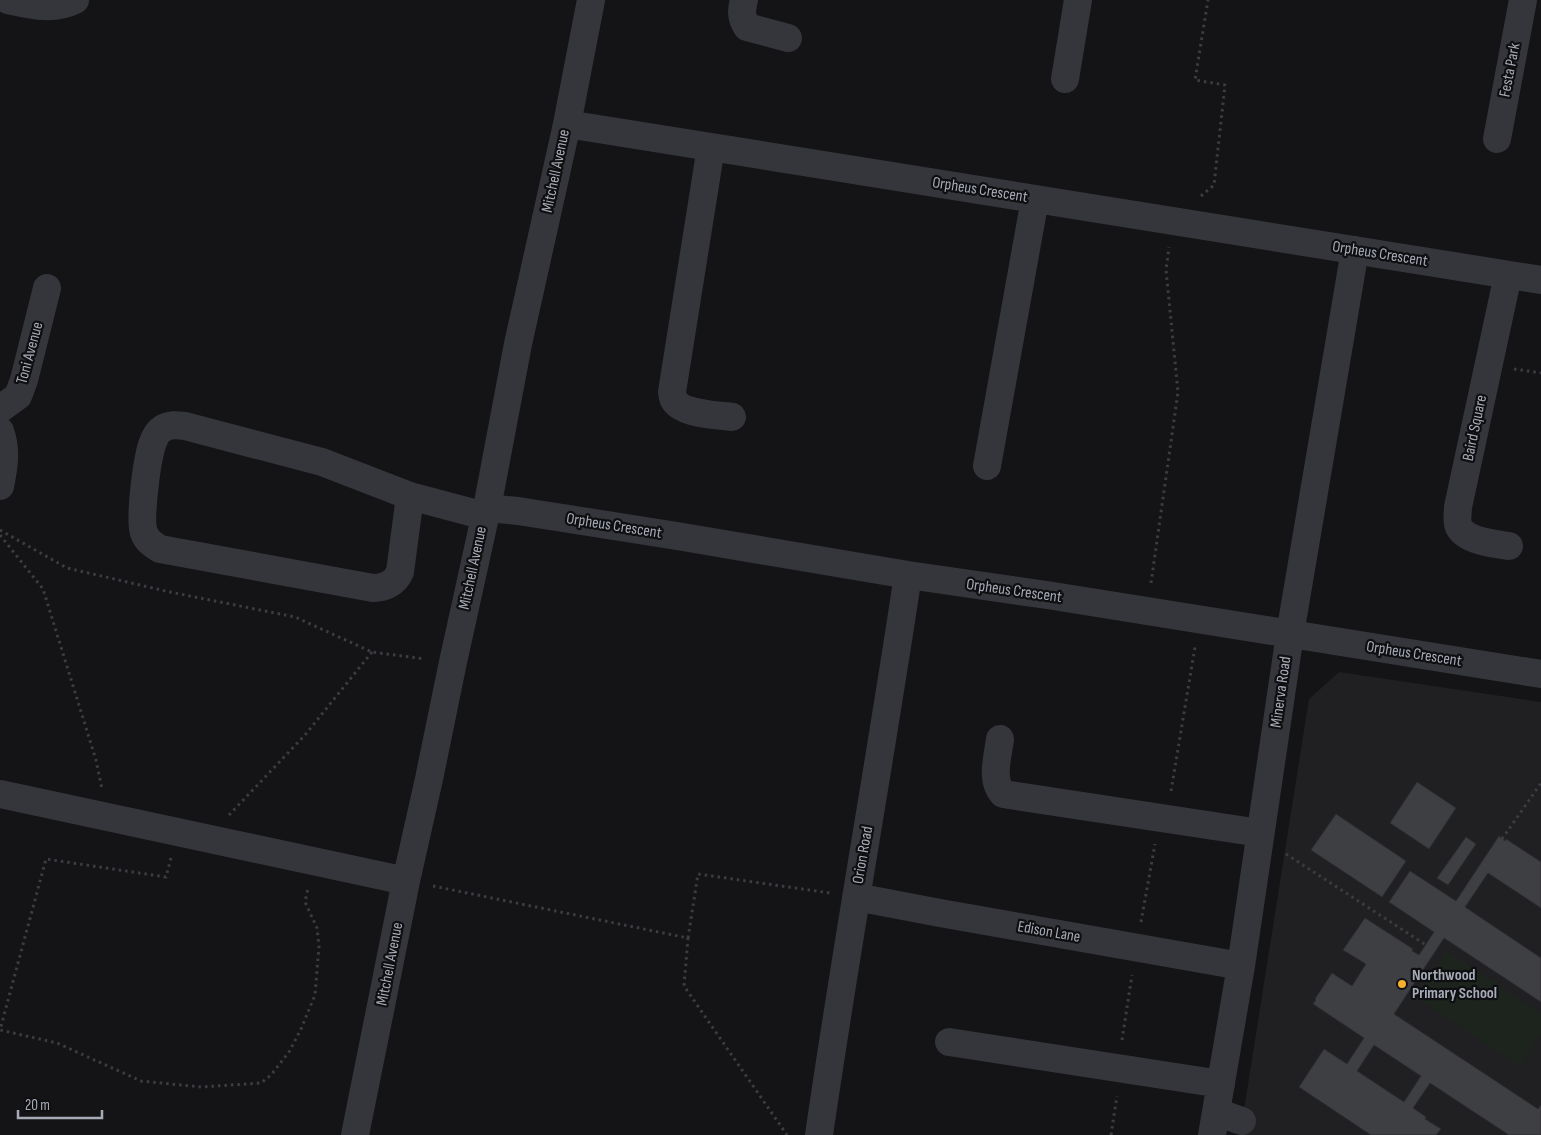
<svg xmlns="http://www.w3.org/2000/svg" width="1541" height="1135" viewBox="0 0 1541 1135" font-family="'Sofia Sans Condensed',sans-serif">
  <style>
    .built { fill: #202023 }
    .green { fill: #1c241d }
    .building { fill: #3e3f43; stroke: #2e2e32; fill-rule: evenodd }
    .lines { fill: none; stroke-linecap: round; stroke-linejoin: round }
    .path { stroke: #3b3d42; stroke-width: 3; stroke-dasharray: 2.5 4; stroke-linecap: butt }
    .minor { stroke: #35363b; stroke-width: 28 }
    .poi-dot { fill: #f5b02e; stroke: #0f0f11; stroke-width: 2 }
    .labels { text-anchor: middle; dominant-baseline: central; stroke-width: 4.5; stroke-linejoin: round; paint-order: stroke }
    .street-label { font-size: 16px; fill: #a6abb7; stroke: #0f0f11 }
    .poi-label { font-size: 16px; font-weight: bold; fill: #a6abb7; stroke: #0f0f11; text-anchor: start }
  </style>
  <rect width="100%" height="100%" fill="#141416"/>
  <path class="built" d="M1339,672L1541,702V1135H1240L1309,699Z"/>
  <path class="green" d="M1447,951L1541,1013V1034L1519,1066L1417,998Z"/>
  <path class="building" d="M1417,782L1456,808L1429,849L1390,823Z
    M1336,814L1406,861L1382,897L1311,850Z
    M1499,836L1505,841L1506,839L1541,862V908L1488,873L1465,907L1541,958V1002L1444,938L1394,1014L1538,1109L1541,1105V1135H1509L1430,1083L1413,1108L1426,1117L1425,1119L1441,1129L1436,1135H1371L1299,1087L1324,1049L1347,1064L1364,1038L1313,1004L1316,1000L1315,999L1332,973L1352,986L1366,964L1343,950L1365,918L1413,949L1412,951L1419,955L1434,932L1389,902L1410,871L1456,901ZM1374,1045L1421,1076L1404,1102L1357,1071Z
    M1466,837L1476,844L1448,885L1437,878Z"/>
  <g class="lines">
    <path class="path" d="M1201,196L1214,185L1225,85L1195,80L1208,0
      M1514,369L1541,373
      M0,530L67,568L170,592L295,617L372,652L425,659
      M0,535L43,589L96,760L102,789
      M1151,583L1178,392L1166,270L1169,247
      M1171,791L1195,647
      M229,815L305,735L372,652
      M1502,839L1541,783
      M1286,854L1426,945
      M171,858L166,877L46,859L0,1030L57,1043L141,1081L201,1087L261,1083L271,1075L289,1052L301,1029L315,995L319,946L317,928L305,902L308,888
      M433,886L688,938L684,986L787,1135
      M1141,922L1155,844
      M688,938L698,874L830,893
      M1122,1040L1132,975
      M1111,1135L1117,1096"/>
    <path class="minor" d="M8,0C31,5 53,11 75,0
      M744,0C741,11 741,17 747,27L788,38
      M1065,79L1078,0
      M567,124L1541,280
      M1497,139L1523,0
      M711,147L672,392C672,393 673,399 674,400C682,414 717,415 732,417
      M1508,275L1458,507C1458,513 1456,521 1459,527C1466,541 1495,544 1509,546
      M0,409L18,396L24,380L47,288
      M0,431C7,450 4,467 0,486
      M987,466L1035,199
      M410,496L400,572C395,583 385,588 373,588L160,549C153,545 147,541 144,533C139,519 147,460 152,445C154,439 157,432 162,429C169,424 177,425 185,426L322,462L410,496L485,516
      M487,508L518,511L677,536L908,575L1047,595L1541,674
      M1000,739C998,756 990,780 1003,794L1260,833
      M0,794L406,881
      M856,897L940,913L1241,966
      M949,1042L1221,1084
      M1216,1112L1242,1121
      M355,1135L406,881L429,779L453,662L487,508L518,344L567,124L591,0
      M819,1135C846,948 880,762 908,575
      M1212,1135L1241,966L1290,634L1355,250"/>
  </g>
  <circle class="poi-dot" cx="1402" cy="984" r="5"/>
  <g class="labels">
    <g class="street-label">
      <text transform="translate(1510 70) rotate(-79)">Festa Park</text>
      <text transform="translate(556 171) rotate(-78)">Mitchell Avenue</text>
      <text transform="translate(980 190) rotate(9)">Orpheus Crescent</text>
      <text transform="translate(1380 254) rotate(9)">Orpheus Crescent</text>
      <text transform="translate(30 353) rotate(-75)">Toni Avenue</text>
      <text transform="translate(1475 428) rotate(-78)">Baird Square</text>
      <text transform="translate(614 526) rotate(9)">Orpheus Crescent</text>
      <text transform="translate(473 568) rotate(-78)">Mitchell Avenue</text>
      <text transform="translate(1014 591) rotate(8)">Orpheus Crescent</text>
      <text transform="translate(1414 654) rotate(9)">Orpheus Crescent</text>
      <text transform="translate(1281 692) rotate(-82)">Minerva Road</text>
      <text transform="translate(863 855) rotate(-80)">Orion Road</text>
      <text transform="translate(1049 932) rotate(10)">Edison Lane</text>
      <text transform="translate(390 964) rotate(-79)">Mitchell Avenue</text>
    </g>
    <g class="poi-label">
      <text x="1412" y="975">Northwood<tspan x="1412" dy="18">Primary School</tspan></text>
    </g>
  </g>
  <path d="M18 1110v8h84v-8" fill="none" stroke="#a6abb7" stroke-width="2.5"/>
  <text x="25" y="1110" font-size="15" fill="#a6abb7" stroke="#0f0f11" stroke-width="4" paint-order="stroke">20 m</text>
</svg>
